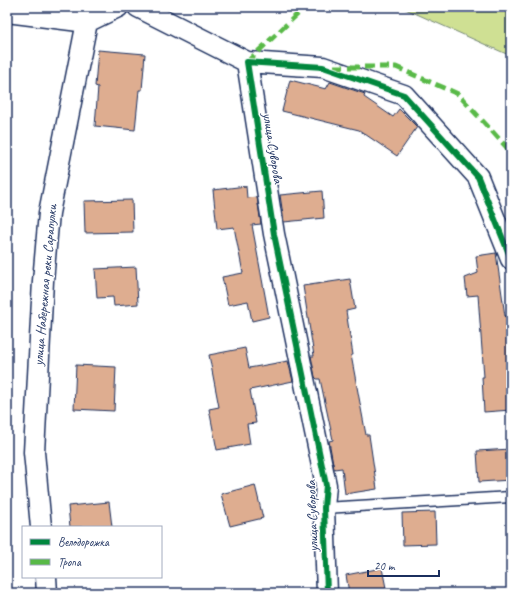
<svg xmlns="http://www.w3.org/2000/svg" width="518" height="600" viewBox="0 0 518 600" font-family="Caveat,sans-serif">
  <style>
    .green { fill: #cfe093; stroke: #758878 }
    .building { fill: #dead90; stroke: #1b2f5e }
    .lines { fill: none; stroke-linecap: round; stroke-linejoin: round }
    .lane-casing { stroke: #1b2f5e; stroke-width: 13 }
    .street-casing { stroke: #1b2f5e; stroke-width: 23 }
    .lane { stroke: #fff; stroke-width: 10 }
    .street { stroke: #fff; stroke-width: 20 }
    .quiet { stroke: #58b947; stroke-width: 5; stroke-dasharray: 10 5; stroke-linecap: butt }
    .cycleway-casing { stroke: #fff; stroke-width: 8 }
    .cycleway { stroke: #00873e; stroke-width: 6 }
    .labels { text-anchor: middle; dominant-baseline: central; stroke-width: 3; stroke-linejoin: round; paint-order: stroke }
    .street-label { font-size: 14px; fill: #1b2f5e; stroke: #fff }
  </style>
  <rect width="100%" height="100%" fill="#fff"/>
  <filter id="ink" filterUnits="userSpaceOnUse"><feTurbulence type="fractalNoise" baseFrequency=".025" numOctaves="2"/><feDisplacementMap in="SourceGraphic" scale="8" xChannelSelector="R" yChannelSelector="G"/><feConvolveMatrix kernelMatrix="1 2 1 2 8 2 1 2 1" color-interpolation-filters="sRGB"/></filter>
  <g filter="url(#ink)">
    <path class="green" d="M401,7H511V56Z"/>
    <path class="building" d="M98,50L145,54L142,90H139L135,130L95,126L98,87L95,86Z
      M290,80L326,89L330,82L365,94L364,97L393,117L399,109L417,127L397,156L359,130L282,111Z
      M246,186L247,198L257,197L261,224L252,225L269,317L252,321L248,301L228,305L222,277L243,273L234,227L217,229L213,190Z
      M322,191L324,218L284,222L280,195Z
      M132,200L133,232L85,233L84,201Z
      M496,253L505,316H509L511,345V410L484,412L482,377H484L478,295L467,296L465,278L478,273L476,256Z
      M136,267L138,304L114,306L113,297L97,298L95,269Z
      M350,279L355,309L346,311L353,355H351L366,435H369L377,489L345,494L342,468L334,469L329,441L333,440L320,379H317L315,377L311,356H314L303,286Z
      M245,348L249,368L288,361L293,381L250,390L256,423L247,424L250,444L217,450L209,409L219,407L209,355Z
      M76,365L116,367L114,411L74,409Z
      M511,449V480L479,482L477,451Z
      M255,485L263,518L230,526L221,494Z
      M109,502L112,527H70L68,506Z
      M435,512L436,544L403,545L402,513Z
      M382,568L387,593H349L346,575Z"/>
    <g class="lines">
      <defs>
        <path id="lane" d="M324,508L511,497"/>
        <path id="street" d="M138,7L247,62
          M7,12L87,22
          M41,527L34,452L43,281L49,213L87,22L118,7
          M46,577L47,593
          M327,593L324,508L326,485L274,234L247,62L323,67L404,95L478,177L511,259"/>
      </defs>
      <use href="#lane" class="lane-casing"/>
      <use href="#street" class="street-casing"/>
      <use href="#lane" class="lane"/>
      <use href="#street" class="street"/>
      <path class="quiet" d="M247,62L305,7
        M334,67H396L458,94L511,152"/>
      <defs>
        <path id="cycleway" d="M327,593L324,508L326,485L274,234L247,62L323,67L404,95L478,177L511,259"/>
      </defs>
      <use href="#cycleway" class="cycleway-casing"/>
      <use href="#cycleway" class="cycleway"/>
    </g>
  </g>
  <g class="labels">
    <g class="street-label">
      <text transform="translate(273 148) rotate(81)">улица Суворова</text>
      <text transform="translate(45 285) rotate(-85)">улица Набережная реки Сарапулки</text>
      <text transform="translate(312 516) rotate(-92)">улица Суворова</text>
    </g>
  </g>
  <rect width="518" height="600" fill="none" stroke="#fff" stroke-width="24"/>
  <rect x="12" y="12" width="494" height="576" fill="none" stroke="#1b2f5e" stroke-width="1.5" filter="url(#ink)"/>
  <rect x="22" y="526" width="140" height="52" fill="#ffffff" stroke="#a4acbf"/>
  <rect x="30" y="539" width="20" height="6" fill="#00873e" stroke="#a4acbf"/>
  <text x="58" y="546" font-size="12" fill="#1b2f5e">Велодорожка</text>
  <rect x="30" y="559" width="20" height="6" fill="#58b947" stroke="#a4acbf"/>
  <text x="58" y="566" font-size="12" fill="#1b2f5e">Тропа</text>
  <path d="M368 570v6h71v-6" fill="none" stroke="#1b2f5e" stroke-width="2"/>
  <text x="374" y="570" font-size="12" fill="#1b2f5e" stroke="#ffffff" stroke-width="3" paint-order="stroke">20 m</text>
</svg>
